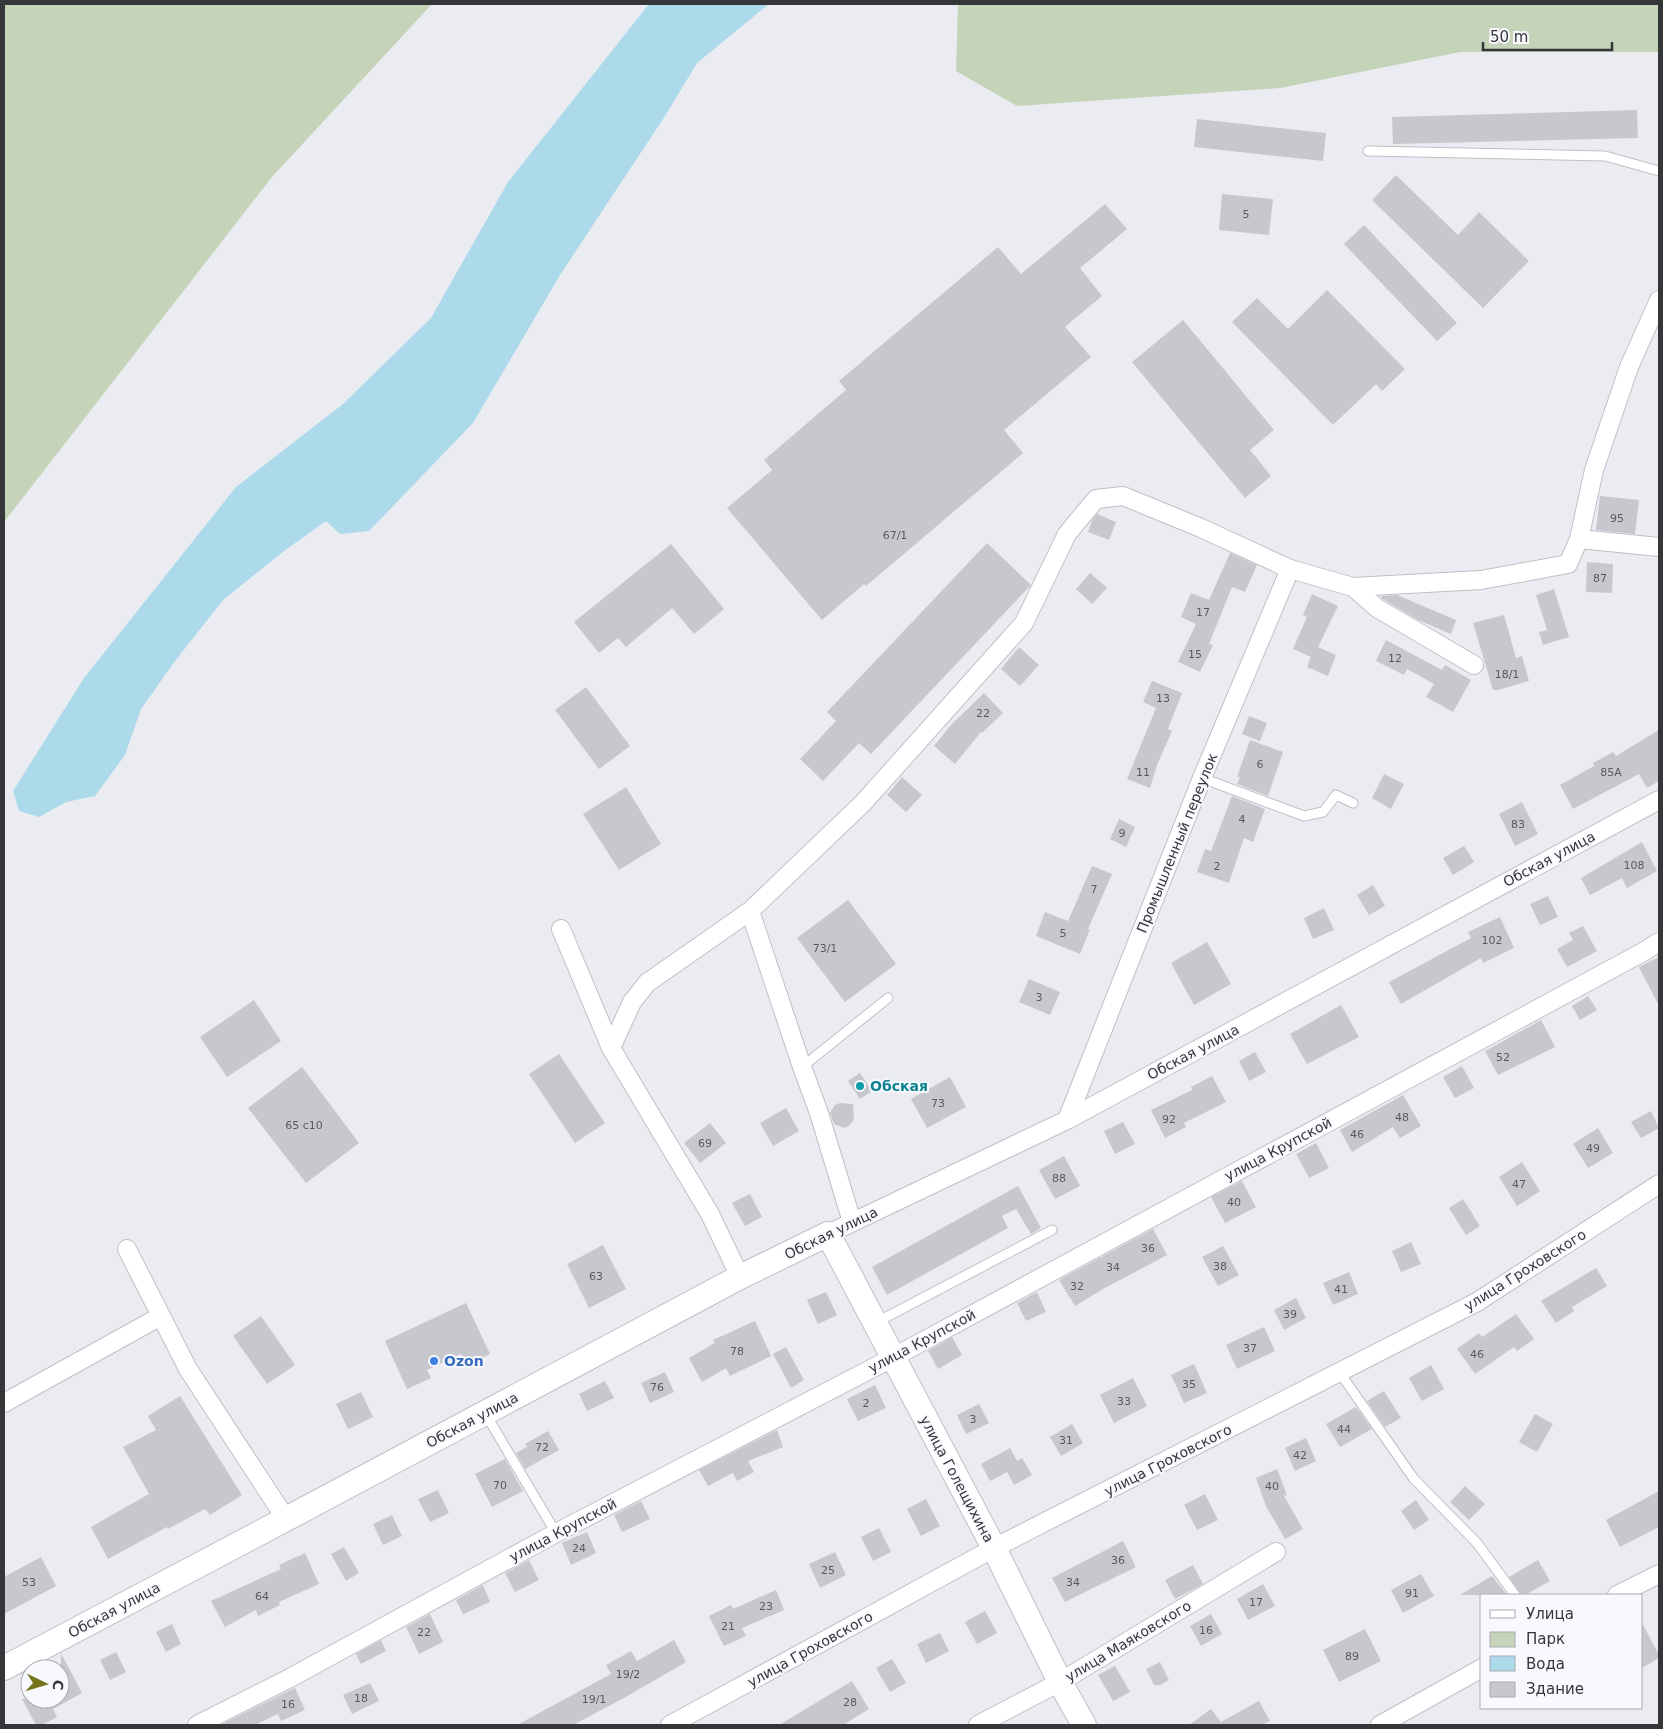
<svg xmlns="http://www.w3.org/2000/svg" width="1663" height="1729" viewBox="0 0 1663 1729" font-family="'DejaVu Sans',sans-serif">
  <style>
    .green { fill: #c5d3b8 }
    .water { fill: #acdaea }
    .building { fill: #c6c8ce }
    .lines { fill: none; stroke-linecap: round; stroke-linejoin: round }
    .lane-casing { stroke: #bfc0c6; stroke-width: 11 }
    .street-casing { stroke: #bfc0c6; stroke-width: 20 }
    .secondary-casing { stroke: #bfc0c6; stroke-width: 26 }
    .lane { stroke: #fff; stroke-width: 9 }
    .street { stroke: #fff; stroke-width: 18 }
    .secondary { stroke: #fff; stroke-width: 24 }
    .culture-dot { fill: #0f9aa8; stroke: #f8f9fe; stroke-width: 2 }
    .shop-dot { fill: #3f7fe0; stroke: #f8f9fe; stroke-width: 2 }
    .labels { text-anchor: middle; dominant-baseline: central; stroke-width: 4; stroke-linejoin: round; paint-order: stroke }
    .number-label { font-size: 11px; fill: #595a5e }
    .street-label { font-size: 14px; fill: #353638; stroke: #f8f9fe }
    .culture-label { font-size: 14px; font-weight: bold; fill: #0d838f; stroke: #f8f9fe; text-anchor: start }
    .shop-label { font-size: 14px; font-weight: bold; fill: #366cbe; stroke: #f8f9fe; text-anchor: start }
  </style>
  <rect width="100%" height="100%" fill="#eaecf2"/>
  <path class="green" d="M4,4H432L272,177L4,522Z
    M959,4H1659V52H1460L1280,88L1017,106L956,71L958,5Z"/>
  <path class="water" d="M649,4H769L697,63L665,116L560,275L473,423L369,531L340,534L326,521L284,551L223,600L175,661L141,709L125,755L95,796L66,802L39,817L19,811L13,791L84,678L236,487L343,404L431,318L508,182Z"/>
  <path class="building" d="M1637,110L1638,138L1393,144L1392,117Z
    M1197,119L1326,133L1323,161L1194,147Z
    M1396,175L1458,235L1479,212L1529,261L1483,308L1372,200Z
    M1222,194L1273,199L1269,235L1219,230Z
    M1105,204L1127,229L1080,268L1102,296L1065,327L1091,357L1004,430L1023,453L866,586L864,584L822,620L727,508L772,470L764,460L846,390L839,381L998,247L1021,274Z
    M1364,225L1457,323L1437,341L1344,244Z
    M1327,290L1405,369L1382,391L1376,384L1333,425L1232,322L1257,298L1288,329Z
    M1183,320L1274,430L1250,450L1271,476L1245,498L1132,362Z
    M1600,496L1639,500L1635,534L1596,530Z
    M1097,514L1116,522L1109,540L1088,532L1092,520Z
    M987,543L1031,585L1030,586L871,754L859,743L823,781L800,759L836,721L827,712Z
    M671,544L724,609L694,634L672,608L626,647L618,638L599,653L574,622Z
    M1230,553L1257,565L1245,592L1232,587L1209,644L1213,645L1200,672L1178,662L1196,624L1181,617L1191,593L1209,600Z
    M1587,562L1613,564L1612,593L1586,592Z
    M1090,573L1107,588L1092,604L1076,589Z
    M1554,589L1569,637L1543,645L1539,632L1547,630L1536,595Z
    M1312,594L1338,606L1318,647L1336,655L1328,676L1307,667L1311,657L1293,649L1307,617L1303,615Z
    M1397,595L1456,620L1451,634L1418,620L1381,598L1382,596Z
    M1504,615L1516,658L1522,656L1529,681L1498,690H1493L1473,623Z
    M1386,640L1442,670L1445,665L1471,680L1453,712L1426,697L1434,684L1407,669L1404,675L1376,661Z
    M1019,647L1039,665L1020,686L1001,669Z
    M1152,681L1182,693L1168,729L1172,731L1157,765L1150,788L1127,779L1156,708L1143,702Z
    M586,687L630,746L599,769L555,710Z
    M984,693L1003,713L982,733L981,732L955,764L934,746L950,726Z
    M1249,716L1267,723L1260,741L1242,734Z
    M1659,730V781L1647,788L1639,774L1573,809L1560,785L1594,766L1593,763L1613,752L1616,756Z
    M1250,740L1283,752L1268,796L1237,784L1240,777H1237Z
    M1384,774L1404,784L1391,809L1372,798Z
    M902,777L922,795L906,812L887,795Z
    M626,787L661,844L619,870L583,814Z
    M1232,796L1265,809L1253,842L1244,838L1229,883L1197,872L1205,849L1211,851Z
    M1522,802L1538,834L1515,846L1499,814Z
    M1119,819L1135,827L1126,847L1110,839Z
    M1642,842L1657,871L1627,888L1622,878L1590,895L1581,878Z
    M1464,846L1474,862L1453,875L1443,858Z
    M1092,866L1112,874L1088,929H1090L1080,954L1036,936L1045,912L1068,921Z
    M1373,885L1385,906L1369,915L1357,895Z
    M1548,896L1558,917L1540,925L1530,904Z
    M848,900L896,964L845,1002L797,938Z
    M1324,908L1334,930L1313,939L1304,918Z
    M1500,917L1514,948L1483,963L1481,958L1401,1004L1389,982L1471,938L1468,932Z
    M1583,926L1597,951L1567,967L1557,949L1573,940L1569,933Z
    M1207,942L1231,984L1194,1005L1171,963Z
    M1659,957V1006L1639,967Z
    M1029,979L1060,992L1050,1015L1019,1002Z
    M1588,996L1597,1010L1580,1020L1572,1006Z
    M254,1000L281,1041L227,1077L200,1037Z
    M1341,1005L1359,1037L1307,1064L1290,1034Z
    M1541,1020L1555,1047L1498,1075L1485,1051Z
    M1255,1052L1266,1072L1249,1081L1239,1061Z
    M559,1054L605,1123L575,1143L529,1074Z
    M1462,1066L1474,1088L1455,1098L1443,1077Z
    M302,1067L359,1143L306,1183L248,1108Z
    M860,1073L872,1091L860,1099L848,1081Z
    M1212,1076L1226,1102L1184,1123L1186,1127L1165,1138L1151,1110L1192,1090L1191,1087Z
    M950,1077L966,1107L927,1128L911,1099Z
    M1403,1095L1421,1126L1400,1138L1393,1127L1352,1152L1340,1130Z
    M840,1103L853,1104L854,1116L853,1121L849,1126L844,1128L834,1124L830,1113L835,1105Z
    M786,1108L799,1131L773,1146L760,1123Z
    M1651,1111L1659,1128L1641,1138L1631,1122Z
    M1123,1122L1135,1144L1115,1154L1104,1131Z
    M710,1123L726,1143L700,1163L684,1143Z
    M1598,1128L1613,1153L1588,1168L1573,1144Z
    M1316,1143L1329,1168L1309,1178L1296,1154Z
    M1064,1156L1080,1186L1055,1199L1039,1170Z
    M1522,1162L1540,1191L1517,1206L1499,1177Z
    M1242,1181L1256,1207L1225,1223L1211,1197Z
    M1018,1186L1041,1228L1031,1234L1016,1209L1002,1216L1008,1228L887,1295L872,1267Z
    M750,1194L762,1217L745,1226L732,1203Z
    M1463,1199L1480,1226L1466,1235L1449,1208Z
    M1153,1229L1167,1255L1103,1289L1075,1306L1059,1280Z
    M1411,1242L1421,1264L1401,1272L1392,1251Z
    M603,1245L626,1289L589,1308L567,1264Z
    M1223,1246L1239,1275L1218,1286L1202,1257Z
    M1596,1268L1607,1286L1572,1307L1574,1311L1556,1323L1541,1301Z
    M1349,1272L1358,1294L1333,1305L1323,1283Z
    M826,1292L837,1315L818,1324L807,1300Z
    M1037,1292L1046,1312L1026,1321L1017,1303Z
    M1296,1298L1306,1318L1284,1330L1274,1310Z
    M466,1303L490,1354L466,1366L461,1354L427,1370L431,1378L407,1389L385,1341Z
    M1516,1314L1534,1339L1517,1351L1514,1347L1475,1374L1457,1349L1479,1333L1482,1337Z
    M261,1316L295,1365L267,1384L233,1336Z
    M755,1321L771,1356L730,1376L726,1368L702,1382L689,1358L715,1343L713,1340Z
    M1264,1327L1275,1351L1237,1369L1226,1345Z
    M952,1337L962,1355L938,1369L928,1351Z
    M786,1347L804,1380L791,1388L773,1354Z
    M1194,1364L1207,1393L1184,1403L1171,1375Z
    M1431,1365L1444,1389L1422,1401L1409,1378Z
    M665,1372L674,1392L650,1403L641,1383Z
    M1133,1378L1147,1406L1114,1423L1100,1395Z
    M605,1381L614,1398L587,1411L579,1394Z
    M875,1385L886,1408L858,1421L847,1399Z
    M1384,1391L1401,1418L1385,1427L1367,1401Z
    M361,1392L373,1417L348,1429L336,1404Z
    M180,1396L242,1495L210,1515L205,1509L168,1529L167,1527L108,1559L91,1527L149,1494L123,1447L156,1430L148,1416Z
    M979,1404L989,1423L966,1434L957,1415Z
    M1356,1407L1372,1429L1340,1447L1326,1424Z
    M1535,1414L1553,1424L1537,1452L1519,1442Z
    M1072,1424L1083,1443L1061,1456L1050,1437Z
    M777,1430L783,1447L748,1461L754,1472L737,1481L733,1473L708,1486L699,1470Z
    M548,1431L559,1450L525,1469L516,1453L527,1447L525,1444Z
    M1306,1438L1316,1461L1295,1471L1285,1448Z
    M1010,1448L1017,1461L1022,1458L1032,1475L1014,1485L1007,1472L990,1481L981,1464Z
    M505,1459L523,1491L492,1507L475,1474Z
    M1277,1469L1287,1495L1284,1496L1303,1529L1285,1539L1266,1506L1256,1478Z
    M1465,1486L1485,1504L1469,1520L1450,1502Z
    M438,1490L449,1513L430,1522L418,1499Z
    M1659,1491V1527L1620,1547L1606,1520Z
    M1205,1494L1218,1520L1197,1530L1184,1505Z
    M926,1499L940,1526L921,1536L907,1509Z
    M1416,1500L1429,1520L1414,1530L1401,1511Z
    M641,1501L650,1519L622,1532L614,1515Z
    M392,1515L402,1536L383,1545L373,1524Z
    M879,1528L891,1552L873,1561L861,1537Z
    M587,1532L596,1553L571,1565L562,1543Z
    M1123,1541L1136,1567L1065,1602L1052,1578Z
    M344,1547L359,1573L346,1581L331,1554Z
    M835,1552L846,1575L820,1588L809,1564Z
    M305,1553L319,1584L279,1602L280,1605L258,1616L256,1610L225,1627L211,1601L281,1569L279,1565Z
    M41,1557L56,1586L4,1614V1577Z
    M529,1560L539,1580L515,1592L505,1573Z
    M1538,1560L1550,1581L1525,1595H1521L1509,1577Z
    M1193,1565L1203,1584L1175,1599L1165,1580Z
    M1421,1574L1434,1596L1403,1613L1391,1590Z
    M1492,1576L1507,1595H1460Z
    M1263,1584L1275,1606L1248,1620L1237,1599Z
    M483,1585L490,1602L463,1614L456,1600Z
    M776,1590L784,1610L742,1628L746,1636L724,1646L709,1616L731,1605L733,1609Z
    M985,1611L997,1633L977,1644L965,1622Z
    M430,1614L443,1642L419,1654L406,1627Z
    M1211,1614L1222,1634L1201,1646L1190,1626Z
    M1642,1623L1659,1655V1658L1642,1668Z
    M172,1624L181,1644L166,1652L156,1632Z
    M1365,1629L1381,1661L1339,1682L1323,1650Z
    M940,1633L949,1651L926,1663L917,1644Z
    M381,1640L386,1651L361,1664L356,1654Z
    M674,1640L686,1662L624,1698L573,1725H517L611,1674L606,1665L631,1651L637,1661Z
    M116,1652L126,1672L110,1680L100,1660Z
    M61,1653L82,1693L53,1709L57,1717L42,1725H36L22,1699H60Z
    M892,1659L906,1683L890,1692L876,1668Z
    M1160,1662L1169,1680L1160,1685H1154L1146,1669Z
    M1115,1666L1130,1692L1113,1701L1098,1675Z
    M852,1681L869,1709L843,1725H779Z
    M370,1683L379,1701L352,1714L343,1695Z
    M295,1688L305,1710L281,1721L278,1714L255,1725H220Z
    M1259,1701L1270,1721L1261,1725H1189L1211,1709L1221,1722Z"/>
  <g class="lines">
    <defs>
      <path id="lane" d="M1368,151L1605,156L1659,171
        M1202,778L1304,816L1323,812L1336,795L1353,803
        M802,1067L888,998
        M877,1322L1052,1230
        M1340,1373L1414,1479L1477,1543L1515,1595
        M485,1413L556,1533"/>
      <path id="street" d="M1579,539L1594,470L1629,367L1659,300
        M1353,587L1377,608L1474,665
        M750,911L802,1067L819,1113L852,1222
        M561,929L611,1048L710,1214L740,1277
        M611,1048L632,1002L647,983L750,911L863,803L1024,623L1067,534L1096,499L1123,496L1201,528L1290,569L1353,587L1481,580L1568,564L1579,539L1659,547
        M1067,1120L1202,778L1290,569
        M828,1234L1067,1120L1659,800
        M127,1249L188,1369L286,1519
        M4,1403L161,1316
        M1617,1595L1659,1574
        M197,1725L290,1678L556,1533L892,1358L1643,952L1659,942
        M670,1725L994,1548L1477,1302L1659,1184
        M978,1725L1060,1682L1276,1552
        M1380,1725L1482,1668"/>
      <path id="secondary" d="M4,1668L286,1519L740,1277L828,1234L994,1548L1060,1682L1084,1725"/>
    </defs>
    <use href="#lane" class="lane-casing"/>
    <use href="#street" class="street-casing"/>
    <use href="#secondary" class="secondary-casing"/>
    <use href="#lane" class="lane"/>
    <use href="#street" class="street"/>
    <use href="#secondary" class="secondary"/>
  </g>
  <circle class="culture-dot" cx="860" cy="1086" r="5"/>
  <circle class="shop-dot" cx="434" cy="1361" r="5"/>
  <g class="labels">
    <g class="number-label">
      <text x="1246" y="214">5</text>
      <text x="1617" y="518">95</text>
      <text x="895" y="535">67/1</text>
      <text x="1600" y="578">87</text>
      <text x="1203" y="612">17</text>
      <text x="1195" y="654">15</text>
      <text x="1395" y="658">12</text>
      <text x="1507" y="674">18/1</text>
      <text x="1163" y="698">13</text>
      <text x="983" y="713">22</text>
      <text x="1260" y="764">6</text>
      <text x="1143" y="772">11</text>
      <text x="1611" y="772">85А</text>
      <text x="1242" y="819">4</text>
      <text x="1518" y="824">83</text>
      <text x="1122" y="833">9</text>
      <text x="1634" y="865">108</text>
      <text x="1217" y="866">2</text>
      <text x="1094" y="889">7</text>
      <text x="1063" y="933">5</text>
      <text x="1492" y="940">102</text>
      <text x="825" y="948">73/1</text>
      <text x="1039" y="997">3</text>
      <text x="1503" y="1057">52</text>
      <text x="938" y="1103">73</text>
      <text x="1402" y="1117">48</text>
      <text x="1169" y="1119">92</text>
      <text x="304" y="1125">65 с10</text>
      <text x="1357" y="1134">46</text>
      <text x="705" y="1143">69</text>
      <text x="1593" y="1148">49</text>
      <text x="1059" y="1178">88</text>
      <text x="1519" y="1184">47</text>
      <text x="1234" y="1202">40</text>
      <text x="1148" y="1248">36</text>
      <text x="1220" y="1266">38</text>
      <text x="1113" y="1267">34</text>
      <text x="596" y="1276">63</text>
      <text x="1077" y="1286">32</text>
      <text x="1341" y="1289">41</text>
      <text x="1290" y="1314">39</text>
      <text x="1250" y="1348">37</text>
      <text x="737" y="1351">78</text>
      <text x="1477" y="1354">46</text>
      <text x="1189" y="1384">35</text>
      <text x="657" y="1387">76</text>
      <text x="1124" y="1401">33</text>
      <text x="866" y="1403">2</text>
      <text x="973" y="1419">3</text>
      <text x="1344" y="1429">44</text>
      <text x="1066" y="1440">31</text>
      <text x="542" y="1447">72</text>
      <text x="1300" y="1455">42</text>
      <text x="500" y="1485">70</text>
      <text x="1272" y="1486">40</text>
      <text x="579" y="1548">24</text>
      <text x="1118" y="1560">36</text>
      <text x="828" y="1570">25</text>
      <text x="29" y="1582">53</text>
      <text x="1073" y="1582">34</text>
      <text x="1412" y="1593">91</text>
      <text x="262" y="1596">64</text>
      <text x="1256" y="1602">17</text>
      <text x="766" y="1606">23</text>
      <text x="728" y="1626">21</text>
      <text x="1206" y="1630">16</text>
      <text x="424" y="1632">22</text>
      <text x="1352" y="1656">89</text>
      <text x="628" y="1674">19/2</text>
      <text x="361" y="1698">18</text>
      <text x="594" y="1699">19/1</text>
      <text x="850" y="1702">28</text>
      <text x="288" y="1704">16</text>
    </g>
    <g class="street-label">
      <text transform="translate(1177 843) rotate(-68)">Промышленный переулок</text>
      <text transform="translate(1549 859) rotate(-28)">Обская улица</text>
      <text transform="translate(1193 1052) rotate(-28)">Обская улица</text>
      <text transform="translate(1278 1149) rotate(-28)">улица Крупской</text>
      <text transform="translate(831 1233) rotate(-26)">Обская улица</text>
      <text transform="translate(1525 1270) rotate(-32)">улица Гроховского</text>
      <text transform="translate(922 1341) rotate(-28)">улица Крупской</text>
      <text transform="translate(472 1420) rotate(-28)">Обская улица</text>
      <text transform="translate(1168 1460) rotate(-27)">улица Гроховского</text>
      <text transform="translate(957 1479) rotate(62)">улица Голещихина</text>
      <text transform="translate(563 1530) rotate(-28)">улица Крупской</text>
      <text transform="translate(114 1610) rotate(-28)">Обская улица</text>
      <text transform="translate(1128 1641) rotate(-31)">улица Маяковского</text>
      <text transform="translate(810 1649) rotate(-29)">улица Гроховского</text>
    </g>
    <g class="culture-label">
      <text x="870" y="1086">Обская</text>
    </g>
    <g class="shop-label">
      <text x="444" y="1361">Ozon</text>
    </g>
  </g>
  <rect width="1663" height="1729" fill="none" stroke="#353638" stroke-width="10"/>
  <rect x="1480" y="1594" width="162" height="115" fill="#f8f9fe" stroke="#aaabaf"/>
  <rect x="1490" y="1610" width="25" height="8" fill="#ffffff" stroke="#aaabaf"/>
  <text x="1526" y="1619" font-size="15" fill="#353638">Улица</text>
  <rect x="1490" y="1632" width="25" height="15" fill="#c5d3b8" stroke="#aaabaf"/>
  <text x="1526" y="1644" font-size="15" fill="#353638">Парк</text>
  <rect x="1490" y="1656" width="25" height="15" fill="#acdaea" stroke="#aaabaf"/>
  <text x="1526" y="1669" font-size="15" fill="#353638">Вода</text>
  <rect x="1490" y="1682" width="25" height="15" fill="#c6c8ce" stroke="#aaabaf"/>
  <text x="1526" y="1694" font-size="15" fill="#353638">Здание</text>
  <g transform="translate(45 1684) rotate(95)"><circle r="24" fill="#f8f9fe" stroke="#aaabaf"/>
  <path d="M0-4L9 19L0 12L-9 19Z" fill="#74741a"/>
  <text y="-8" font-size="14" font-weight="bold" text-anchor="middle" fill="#353638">С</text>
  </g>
  <path d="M1483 42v8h129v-8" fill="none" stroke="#353638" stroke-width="2.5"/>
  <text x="1490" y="42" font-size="15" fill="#353638" stroke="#f8f9fe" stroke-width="4" paint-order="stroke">50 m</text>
</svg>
